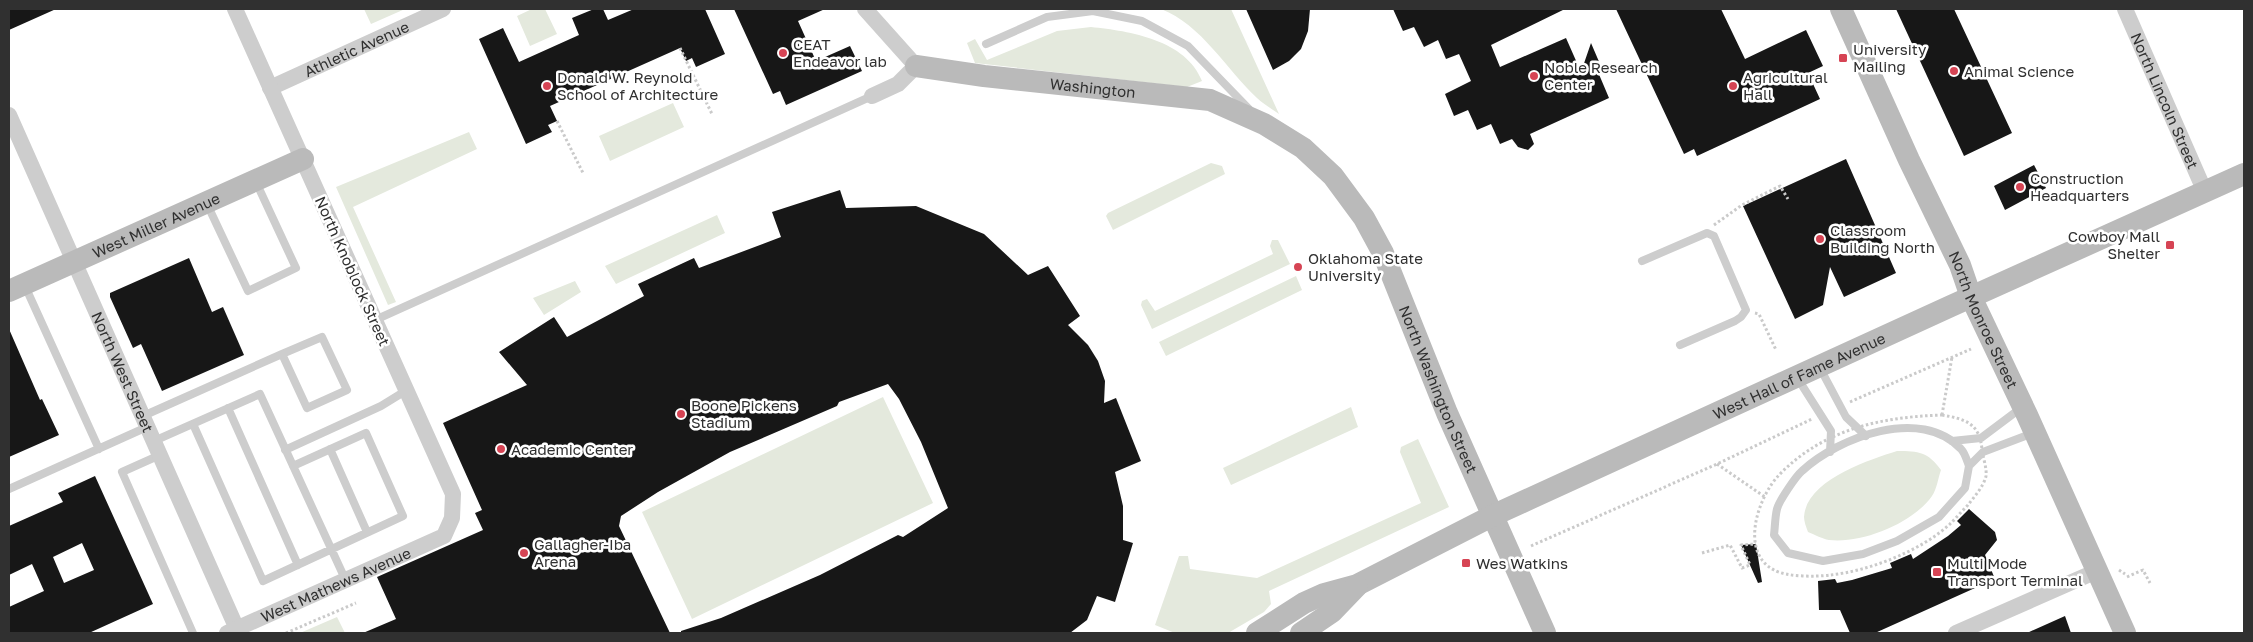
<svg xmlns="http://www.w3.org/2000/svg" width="2253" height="642" viewBox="0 0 2253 642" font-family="'Golos Text',sans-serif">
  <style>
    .green { fill: #e4e9dd }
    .building { fill: #171717; fill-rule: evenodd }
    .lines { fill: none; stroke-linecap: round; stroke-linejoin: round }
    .path { stroke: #cacaca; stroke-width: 3; stroke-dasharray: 2.5 2.5; stroke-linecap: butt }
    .lane { stroke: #cdcdcd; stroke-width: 8 }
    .street { stroke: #cdcdcd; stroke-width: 16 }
    .secondary { stroke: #bababa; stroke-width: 22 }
    .poi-dot { fill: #d64454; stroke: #fff; stroke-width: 2 }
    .labels { text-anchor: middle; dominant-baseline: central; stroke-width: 5; stroke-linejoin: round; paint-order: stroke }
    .poi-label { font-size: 15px; fill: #303030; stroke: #fff; text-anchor: start }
    .street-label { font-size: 15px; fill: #303030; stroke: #fff }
  </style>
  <rect width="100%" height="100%" fill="#fff"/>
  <path class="green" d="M364,9H405L371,24Z
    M532,9H545L557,34L530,46L517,16Z
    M1161,9H1231L1279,114C1272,109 1263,104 1257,98C1227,70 1201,24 1161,9Z
    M1091,27C1130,31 1186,40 1202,81L1187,87L975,63L967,43L975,39L987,60L1057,31Z
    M673,103L684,127L610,161L599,136Z
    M469,132L477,149L353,207L396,302L388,305L336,187Z
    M1211,163L1222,166L1225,174L1113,230L1106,216L1108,213Z
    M717,215L725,233L616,284L605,266Z
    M1272,240H1278L1290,264L1152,329L1141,305L1142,301L1147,299L1155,311L1273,254L1270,246Z
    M1296,276L1302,290L1166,356L1159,342Z
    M575,281L581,292L544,315L533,298Z
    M883,397L933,503L692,619L642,512Z
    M1351,407L1358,427L1231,485L1223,468Z
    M1418,439L1449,507L1269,591L1271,604L1264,612L1228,633H1175L1155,625L1179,556H1188L1190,569L1257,578L1421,503L1400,452L1401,447Z
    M1897,451C1919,451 1928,452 1941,470C1938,478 1937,489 1932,496C1913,523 1862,544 1829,540C1822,539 1814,534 1808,532C1806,527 1804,521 1804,517C1806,480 1869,460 1897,451Z
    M337,617L345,633H300Z"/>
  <path class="building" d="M9,9H56L9,30Z
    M594,9H603L608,20L634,9H705L725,54L696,67L692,58L686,61L680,48L550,106L557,121L548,125L552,132L526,144L479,39L503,28L519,62L579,35L572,18Z
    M734,9H825L798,21L816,61L850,46L862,71L786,105L780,91L773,94Z
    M1246,9H1310L1308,31L1301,49L1289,61L1273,70Z
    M1393,9H1565L1491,45L1500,67L1566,38L1581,72L1591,43L1600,64L1598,72L1609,98L1530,134L1534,144L1528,150L1518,147L1512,139L1500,144L1491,124L1477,130L1468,110L1454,116L1445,94L1471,81L1459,54L1446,59L1438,40L1424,47L1414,27L1403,31Z
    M1616,9H1721L1745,59L1806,30L1823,66L1808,73L1820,99L1697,156L1694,149L1684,154Z
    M1896,9H1954L2012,133L1964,156Z
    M1846,159L1896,273L1844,297L1830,267L1823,305L1795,319L1743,206Z
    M2034,165L2046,188L2005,210L1994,186Z
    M840,190L846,208L916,206L984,234L1028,275L1048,266L1080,316L1068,325L1088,345L1098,361L1105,381L1104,403L1116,398L1141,461L1115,472L1123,506V540L1133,543L1115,602L1097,596L1087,620L1070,633H681V631L721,618L820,575L898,535L903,537L948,508L921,442L899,399L888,384L839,402L837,406L730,452L658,492L621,516L619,526L670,633H363L396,619L377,577L483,530L475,513L482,510L443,423L527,385L499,352L554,317L567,337L644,296L638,284L694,258L699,268L781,237L772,212Z
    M189,258L212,312L223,307L244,355L162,391L141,344L133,348L110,297V293Z
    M9,329L40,400L42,399L59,435L9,457Z
    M95,476L153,604L89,633H9V607L44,591L32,564L9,575V526L63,502L58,493ZM82,543L94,570L64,583L53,557Z
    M1969,509L1995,532L1997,540L1985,555L1995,579L1875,633H1850L1840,610H1819L1818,581L1835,579L1837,583L1852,580L1892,568L1890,563L1911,554L1913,559L1948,536L1961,525L1957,521Z
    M1756,544L1762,582L1758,583L1741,545Z
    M2065,616L2071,633H2027Z"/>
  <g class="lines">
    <path class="path" d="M680,48L712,114
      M557,121L583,173
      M1714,225L1742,205L1780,186L1788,199
      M1755,313L1759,314L1776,350
      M1850,402L1971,349
      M1942,415C1965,419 1980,423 1982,450C1983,458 1987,468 1986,476C1984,486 1974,497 1968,505C1962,511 1956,518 1950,524C1921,551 1869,571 1830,575C1816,577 1786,577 1774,570C1739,552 1758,496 1780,474C1824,429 1881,417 1942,415Z
      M1942,415L1952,357
      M1717,464L1765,497
      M1531,546L1717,464L1812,419
      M1702,553L1730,545L1742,568L1750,565L1741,545L1756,544
      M2119,570L2125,574
      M2127,577L2143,570L2150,583
      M286,633L356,603"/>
    <path class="lane" d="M986,44L1047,17L1093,11L1142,21L1188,46L1249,109
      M207,204L248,291L296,268L256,182
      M1642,261L1707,233L1714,236L1746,310L1741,317L1735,321L1680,345
      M25,286L99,449
      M375,320L872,96
      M1820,368L1846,417L1866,436
      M1798,379L1831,431L1830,452
      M228,408L298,565
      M143,416L282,354L307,408L347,390L322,337L282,354
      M193,424L263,581L403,516L366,433L293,466
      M154,441L260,394L346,581
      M1952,441L1981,438L2021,408
      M330,449L367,532
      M285,450L381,406L407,390
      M160,455L122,472L193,633
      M1969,466C1967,461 1965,453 1961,449C1921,406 1839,437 1802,471C1796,476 1779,501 1777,509C1775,517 1775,527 1774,535L1788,553L1823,561L1863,554L1897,541L1939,517L1965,488L1969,466L1983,452L2033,433
      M9,489L147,427"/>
    <g class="street">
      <path d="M865,9L916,66L898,84L872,96"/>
      <path id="s1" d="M2125,9L2205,192"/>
      <path id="s2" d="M270,88L443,9"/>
      <path id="s3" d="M9,115L237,629"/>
      <path id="s4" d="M227,633L444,536L452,518L453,494L235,9"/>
      <path d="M1956,633L2097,571"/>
    </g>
    <g class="secondary">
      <path id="s5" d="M1841,9L1909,160L1960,265L1971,297L2027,415L2125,633"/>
      <path id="s6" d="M916,66L984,76L1210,100L1264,124L1303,148L1333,176L1364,218L1383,253L1447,413L1545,633"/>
      <path id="s7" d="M9,291L303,159"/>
      <path id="s8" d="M1257,633L1304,603L1324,594L1357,585L1494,515L1951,306L2244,174"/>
      <path d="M1301,633L1332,612L1357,586"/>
    </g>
  </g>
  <g class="poi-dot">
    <circle cx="783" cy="53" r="5"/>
    <rect x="1838" y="53" width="10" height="10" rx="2.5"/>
    <circle cx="1954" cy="71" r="5"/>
    <circle cx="1534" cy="76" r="5"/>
    <circle cx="547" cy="86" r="5"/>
    <circle cx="1733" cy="86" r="5"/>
    <circle cx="2020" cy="187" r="5"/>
    <circle cx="1820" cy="239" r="5"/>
    <rect x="2165" y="240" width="10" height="10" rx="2.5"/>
    <circle cx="1298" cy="267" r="5"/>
    <circle cx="681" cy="414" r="5"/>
    <circle cx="501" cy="449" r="5"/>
    <circle cx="524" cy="553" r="5"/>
    <rect x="1461" y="558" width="10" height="10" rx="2.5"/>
    <rect x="1932" y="567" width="10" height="10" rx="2.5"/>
  </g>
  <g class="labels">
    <g class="poi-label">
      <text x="793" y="44">CEAT<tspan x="793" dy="17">Endeavor lab</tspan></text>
      <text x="1853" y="49">University<tspan x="1853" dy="17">Mailing</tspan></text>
      <text x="1544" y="67">Noble Research<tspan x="1544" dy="17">Center</tspan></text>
      <text x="1964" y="71">Animal Science</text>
      <text x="557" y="77">Donald W. Reynold<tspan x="557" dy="17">School of Architecture</tspan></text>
      <text x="1743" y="77">Agricultural<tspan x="1743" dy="17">Hall</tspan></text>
      <text x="2030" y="178">Construction<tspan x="2030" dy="17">Headquarters</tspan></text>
      <text x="1830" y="230">Classroom<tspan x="1830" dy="17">Building North</tspan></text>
      <text x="2160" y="236" text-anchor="end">Cowboy Mall<tspan x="2160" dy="17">Shelter</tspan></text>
      <text x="1308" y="258">Oklahoma State<tspan x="1308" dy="17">University</tspan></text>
      <text x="691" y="405">Boone Pickens<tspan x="691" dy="17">Stadium</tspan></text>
      <text x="511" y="449">Academic Center</text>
      <text x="534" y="544">Gallagher-Iba<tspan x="534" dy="17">Arena</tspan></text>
      <text x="1476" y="563">Wes Watkins</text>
      <text x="1947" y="563">Multi Mode<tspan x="1947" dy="17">Transport Terminal</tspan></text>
    </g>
    <g class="street-label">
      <text stroke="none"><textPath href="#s2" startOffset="95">Athletic Avenue</textPath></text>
      <text stroke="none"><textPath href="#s6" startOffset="178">Washington</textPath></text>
      <text stroke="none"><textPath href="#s1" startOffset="100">North Lincoln Street</textPath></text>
      <text stroke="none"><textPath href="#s7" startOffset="161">West Miller Avenue</textPath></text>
      <text transform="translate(353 271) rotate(66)">North Knoblock Street</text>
      <text stroke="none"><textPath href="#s5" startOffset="342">North Monroe Street</textPath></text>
      <text stroke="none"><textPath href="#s3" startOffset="281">North West Street</textPath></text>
      <text stroke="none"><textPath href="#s8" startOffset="601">West Hall of Fame Avenue</textPath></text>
      <text stroke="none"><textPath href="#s6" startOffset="681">North Washington Street</textPath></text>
      <text stroke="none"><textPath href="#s4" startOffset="119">West Mathews Avenue</textPath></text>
    </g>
  </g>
  <rect width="2253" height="642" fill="none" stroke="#303030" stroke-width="20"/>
</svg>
